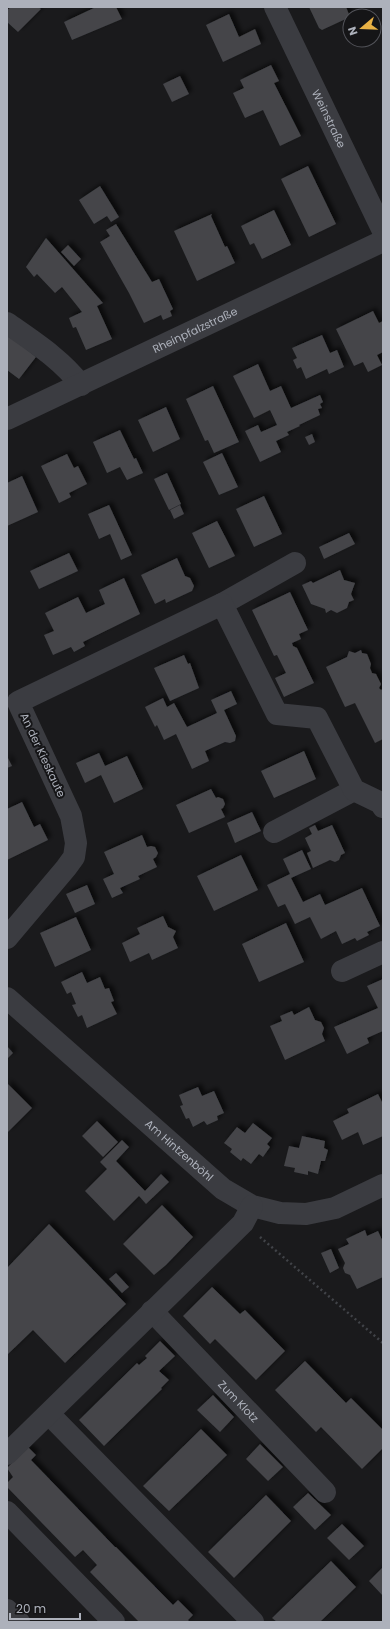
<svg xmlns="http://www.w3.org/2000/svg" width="390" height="1629" viewBox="0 0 390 1629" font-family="Poppins,sans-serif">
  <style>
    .building { fill: #444549; filter: url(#shadow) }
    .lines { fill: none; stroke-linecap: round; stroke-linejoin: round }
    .path { stroke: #414348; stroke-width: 2.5; stroke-dasharray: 2 3; stroke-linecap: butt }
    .minor { stroke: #3b3c41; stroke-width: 22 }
    .tertiary { stroke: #3b3c41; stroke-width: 22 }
    .labels { text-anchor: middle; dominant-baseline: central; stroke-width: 4; stroke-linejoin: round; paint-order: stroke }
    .street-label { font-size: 11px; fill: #adb1bb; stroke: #151517 }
  </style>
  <defs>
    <filter id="shadow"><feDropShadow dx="3.5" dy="-3.5" stdDeviation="2" flood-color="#0009"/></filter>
  </defs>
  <rect width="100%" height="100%" fill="#1a1a1c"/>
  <path class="building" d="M11,7H38L41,9L18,32L7,22V10Z
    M96,7H116L122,19L72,40L64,22Z
    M309,7H346L350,17L322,30L319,28Z
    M229,14L239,37L255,29L261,44L223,62L206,25Z
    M271,65L279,81L274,83L301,136L280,146L263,110L245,118L233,93L244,88L240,80Z
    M180,76L189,94L172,102L163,84Z
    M308,166L336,224L309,237L281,179Z
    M100,186L119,217L111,222L107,216L94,224L79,200Z
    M274,210L291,245L262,259L254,243L250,245L241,226Z
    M212,214L211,216L225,247L227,246L235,263L197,281L174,231Z
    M116,224L152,282L159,279L173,309L170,311L172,316L163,320L161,315L144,323L129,293L100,242L110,236L106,230Z
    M46,238L103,303L97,306L112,339L86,350L76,327L73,328L69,318L82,312L62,287L55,293L37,274L34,277L26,267Z
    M68,245L81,259L74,266L61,252Z
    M373,311L379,323L383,321V352L377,355L382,365L368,372L363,362L354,366L336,329Z
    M7,334L36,357L19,379L7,370Z
    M322,335L330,353L337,350L344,367L329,374L327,369L306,379L301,367L297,369L293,360L297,358L292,348Z
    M258,364L270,391L281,386L291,408L320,395L323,402L320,404L322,408L318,409L320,415L299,425L300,426L287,432L289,435L276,441L281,452L260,462L245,431L258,425L261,432L277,425L270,410L254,418L233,376Z
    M213,386L239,442L214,453L208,440L205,441L186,399Z
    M166,407L180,439L153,452L138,420Z
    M120,430L134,459L136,458L143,473L127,480L120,467L107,473L93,442Z
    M312,434L315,442L309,445L305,437Z
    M222,453L238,487L219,495L203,462Z
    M67,454L74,468L78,466L87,484L69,493L71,497L59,503L41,466Z
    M167,473L181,504L169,510L154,479Z
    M22,476L38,512L7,526V483Z
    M264,496L282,534L254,547L236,509Z
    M109,505L132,555L121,560L110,534L99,539L88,514Z
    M180,505L184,514L174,519L170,510Z
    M217,521L235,556L209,568L192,533Z
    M349,533L355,544L324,559L319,547Z
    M69,553L78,571L39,589L30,571Z
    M177,558L185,576L190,578L194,586L192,591L166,603L165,599L155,604L141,575Z
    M340,570L344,580L355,583L351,594L354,600L349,602L347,608L337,613L331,610L326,613L325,609L311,604L302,585L311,581L313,583Z
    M124,578L140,614L83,642L85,646L74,652L71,647L53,655L44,635L54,631L45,613L78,597L86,613L105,604L99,590Z
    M290,592L308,630L299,634L301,639L292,643L293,646L297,648L314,683L284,697L275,678L286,673L277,655L274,656L252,610Z
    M361,650L362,653L367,654L371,664L370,668L372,673L376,674L381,684L379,688L381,690L383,689V739L375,743L355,703L345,707L326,667L347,657L349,651L355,653Z
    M184,655L188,664L190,663L199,688L170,701L154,668Z
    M231,691L237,704L224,710L236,736L235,741L230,743L225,742L205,751L209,761L192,769L176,734L164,740L157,725L155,727L145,707L163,698L167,707L174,703L187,727L217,713L211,700Z
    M304,751L316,779L274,798L261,771Z
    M99,753L105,766L127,756L143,789L114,803L101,775L85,783L76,763Z
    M7,756L12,766L7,768Z
    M211,789L216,798L218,797L223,799L225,804L223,808L221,809L225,817L189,833L176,805Z
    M22,802L34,827L40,824L48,840L7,860V809Z
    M252,812L261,831L235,843L227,823Z
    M315,825L318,831L332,825L345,853L341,855L339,860L335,862L330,860L313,868L307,853L311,851L305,838L312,834L309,828Z
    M142,835L147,847L151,846L155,847L158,853L156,857L153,859L157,867L138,876L140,879L120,888L123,893L112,898L103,879L114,874L104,852Z
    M302,850L311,869L291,878L303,902L320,894L325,905L362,888L380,926L367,932L369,935L357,941L355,938L342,944L336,931L321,939L310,917L295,924L285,904L278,907L267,885L290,874L283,859Z
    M241,855L258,890L214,911L197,876Z
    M87,885L95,904L75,913L66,894Z
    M163,916L168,927L176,931L173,937L178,948L152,960L149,953L130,962L122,943L140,934L137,928Z
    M76,917L91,950L55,967L40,933Z
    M286,923L304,962L259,982L242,944Z
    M82,972L87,983L100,977L105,989L109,988L114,1001L111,1002L117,1014L87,1028L82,1015L78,1017L72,1005L76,1004L71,992L67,994L61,982Z
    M383,979V1031L367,1038L369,1043L347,1054L334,1027L378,1008L367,986Z
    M309,1007L315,1020L321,1022L324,1028L322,1034L325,1041L285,1060L270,1026L282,1021L280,1016L292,1011L294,1015Z
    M7,1046L13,1053L7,1059Z
    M7,1083L32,1108L7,1133Z
    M198,1087L202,1096L214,1091L224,1113L217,1116L218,1120L207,1125L204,1121L193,1127L189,1118L186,1119L180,1106L183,1105L179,1095Z
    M378,1094L383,1104V1136L363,1145L358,1132L342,1140L333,1121L349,1113L347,1109Z
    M97,1121L118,1142L103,1157L82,1136Z
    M253,1123L272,1138L267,1144L270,1147L263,1157L259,1154L251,1164L243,1158L241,1161L230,1152L232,1149L224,1143L237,1127L245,1133Z
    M302,1136L325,1141L324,1148L328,1150L325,1161H321L318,1174L308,1171V1175L294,1172L295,1168L284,1166L289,1146L299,1148Z
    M122,1140L129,1147L116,1161L145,1191L161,1174L169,1182L146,1204L139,1196L114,1221L85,1191L107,1169L100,1162Z
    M162,1205L193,1237L166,1265L154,1275L123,1244Z
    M49,1224L126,1304L65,1363L33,1330L7,1355V1268Z
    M365,1230L367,1236L378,1231L383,1242V1277L357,1289L350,1275L345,1273L343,1268L345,1263L338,1249L349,1244L346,1239Z
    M331,1249L339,1268L330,1273L321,1253Z
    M116,1273L129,1287L122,1293L109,1279Z
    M212,1287L240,1314L245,1310L285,1351L256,1380L215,1339L210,1344L183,1316Z
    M160,1341L175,1356L159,1371L169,1380L161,1388L162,1389L104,1446L79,1420L137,1363L139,1365L147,1358L145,1356Z
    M305,1361L346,1403L351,1398L383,1430V1448L362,1469L321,1427L316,1432L275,1390Z
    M213,1395L234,1417L220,1432L197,1410Z
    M201,1429L227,1455L169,1511L143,1486Z
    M260,1444L283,1467L268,1481L246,1459Z
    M28,1447L36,1455L31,1460L115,1547H116L173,1605L178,1600L193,1615L188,1620L190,1622H139L90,1572L97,1565L83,1550L75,1557L7,1487V1483L13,1477L7,1468Z
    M308,1493L331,1515L315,1530L293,1507Z
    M266,1495L291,1521L234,1578L208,1552Z
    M342,1524L364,1546L349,1560L327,1538Z
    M331,1561L356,1587L320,1622H277L272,1618Z
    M383,1567V1596L369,1581Z"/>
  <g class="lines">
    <path class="path" d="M260,1237L383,1343"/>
    <g class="minor">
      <path id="s1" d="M275,7L383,231"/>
      <path d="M7,323C34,342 61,359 81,385"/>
      <path d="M222,604L295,563"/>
      <path d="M274,832L354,790"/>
      <path d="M7,938L66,868L74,857L76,843L71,816L18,702L222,604L277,714L317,718L354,790L381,803L383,807"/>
      <path d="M342,971L383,952"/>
      <path id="s2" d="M7,998L223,1189L252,1206L280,1213L306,1214L335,1208L383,1185"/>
      <path id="s3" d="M152,1311L325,1492"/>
      <path d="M49,1414L253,1622"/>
      <path d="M7,1454L243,1223L252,1206"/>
      <path d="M7,1512L114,1622"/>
      <path d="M7,1610L19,1622"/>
    </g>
    <path class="tertiary" id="s4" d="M7,419L383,241"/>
  </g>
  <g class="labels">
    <g class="street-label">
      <text stroke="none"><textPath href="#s1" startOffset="124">Weinstraße</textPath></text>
      <text stroke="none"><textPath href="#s4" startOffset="208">Rheinpfalzstraße</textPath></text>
      <text transform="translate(43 755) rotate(65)">An der Kieskaute</text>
      <text stroke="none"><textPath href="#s2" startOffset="230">Am Hintzenböhl</textPath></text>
      <text stroke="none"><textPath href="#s3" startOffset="125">Zum Klotz</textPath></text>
    </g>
  </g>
  <rect width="390" height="1629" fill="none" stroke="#adb1bb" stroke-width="16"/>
  <g transform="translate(362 28) rotate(251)"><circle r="19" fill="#151517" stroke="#525359"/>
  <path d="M0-3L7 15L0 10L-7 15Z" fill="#e9b245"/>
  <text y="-6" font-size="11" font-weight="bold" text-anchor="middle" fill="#adb1bb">N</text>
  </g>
  <path d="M10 1613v6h70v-6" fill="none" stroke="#adb1bb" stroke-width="2"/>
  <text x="16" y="1613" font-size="12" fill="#adb1bb" stroke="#151517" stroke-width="3" paint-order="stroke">20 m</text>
</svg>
